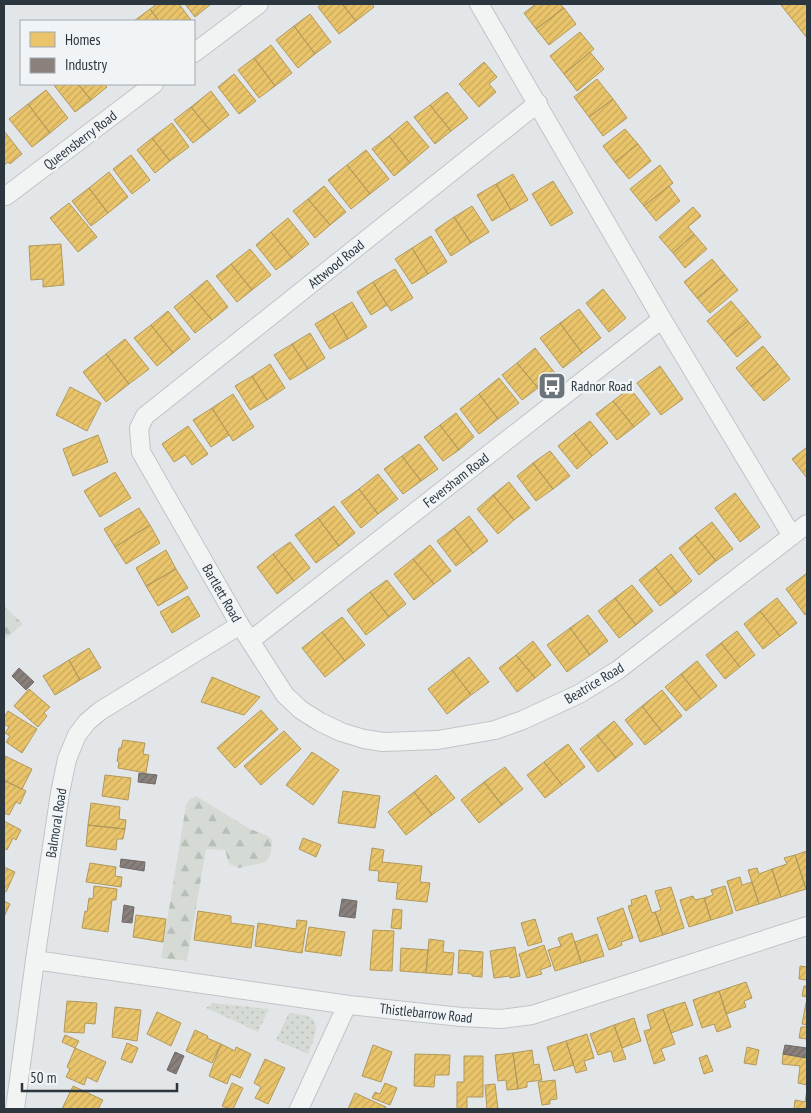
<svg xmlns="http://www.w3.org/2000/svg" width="811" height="1113" viewBox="0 0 811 1113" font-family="'PT Sans Narrow',sans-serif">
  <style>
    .grass { fill: url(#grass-dots) }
    .forest { fill: url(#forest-firs) }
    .homes { fill: url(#homes-hatch); stroke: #b0995d }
    .industry { fill: url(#industry-hatch); stroke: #6e6a6a }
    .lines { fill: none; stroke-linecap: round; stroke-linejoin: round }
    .street-casing { stroke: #c1c4c6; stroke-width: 20 }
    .street { stroke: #f2f4f4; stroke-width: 18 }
    .labels { text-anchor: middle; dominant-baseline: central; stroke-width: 5; stroke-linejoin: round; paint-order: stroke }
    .street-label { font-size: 14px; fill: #2b363f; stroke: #f1f4f6 }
    .poi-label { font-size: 14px; fill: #2b363f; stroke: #f1f4f6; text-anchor: start }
  </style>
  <defs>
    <pattern id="grass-dots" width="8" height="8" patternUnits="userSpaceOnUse" patternTransform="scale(1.25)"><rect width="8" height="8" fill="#d5dbd4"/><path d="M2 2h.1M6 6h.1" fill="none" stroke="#b7bdb7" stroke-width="1.8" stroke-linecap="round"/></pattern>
    <pattern id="forest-firs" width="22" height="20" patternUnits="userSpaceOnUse" patternTransform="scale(1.25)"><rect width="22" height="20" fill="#d5dbd4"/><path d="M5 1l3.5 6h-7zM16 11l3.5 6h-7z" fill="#b7bdb7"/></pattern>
    <pattern id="homes-hatch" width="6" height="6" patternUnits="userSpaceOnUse" patternTransform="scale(1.25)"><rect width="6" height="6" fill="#e9c46a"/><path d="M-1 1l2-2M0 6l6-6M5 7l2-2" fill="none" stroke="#c8a95d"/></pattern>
    <pattern id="industry-hatch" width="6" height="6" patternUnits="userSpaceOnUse" patternTransform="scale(1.25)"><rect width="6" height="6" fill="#8a817c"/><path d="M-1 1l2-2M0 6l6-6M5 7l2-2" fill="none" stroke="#716a67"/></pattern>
  </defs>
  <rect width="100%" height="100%" fill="#e3e6e8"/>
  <path class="grass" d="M213,1003L269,1009L258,1032L206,1008Z
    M289,1013C325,1015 318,1028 308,1054L276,1040Z"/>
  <path class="forest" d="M4,606L23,624L4,640Z
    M196,796L250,829L266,835L272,840L271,854L266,862L239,868L229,864L225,850L206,849L187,961L161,958L186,805L189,800Z"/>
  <path class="homes" d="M157,4H179L191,20L159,21L150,9Z
    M185,4H211L195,17Z
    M322,4H342L356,21L339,34L318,7Z
    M342,4H372L374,7L356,21Z
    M536,4H560L564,8L536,29L524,13Z
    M782,4H807V38L781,5Z
    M564,8L576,24L549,45L536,29Z
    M150,9L159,21H134Z
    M310,14L331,42L315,54L294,26Z
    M294,26L315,54L298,68L276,40Z
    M580,32L594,49L564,74L550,56Z
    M271,45L292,73L275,86L254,58Z
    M590,52L604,69L577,91L564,74Z
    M254,58L275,86L259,98L238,70Z
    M484,62L497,77L489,84L496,92L479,107L459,84Z
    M234,74L256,101L239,114L218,87Z
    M597,79L613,99L589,117L574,97Z
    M53,84H78L91,100L75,112Z
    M78,84H104L107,87L91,100Z
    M46,90L68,118L50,133L28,104Z
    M211,91L229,115L210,130L191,107Z
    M447,92L468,118L451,131L430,105Z
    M613,99L627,118L603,136L589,117Z
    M28,104L50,133L32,147L9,119Z
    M430,105L451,131L435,144L414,117Z
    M191,107L210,130L193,143L174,120Z
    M407,121L429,147L410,163L389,136Z
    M172,123L189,147L170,161L152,138Z
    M625,129L638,144L615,162L603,146Z
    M4,131L22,154L10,164L8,162L4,165Z
    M389,136L410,163L394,176L372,149Z
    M152,138L170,161L155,173L137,150Z
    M638,144L651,161L629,179L615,162Z
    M366,150L389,179L370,194L347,165Z
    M131,155L150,180L132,194L113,169Z
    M347,165L370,194L351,209L328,180Z
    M660,165L673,183L644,206L630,189Z
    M109,172L128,197L108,213L89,188Z
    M513,174L528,200L511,210L496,184Z
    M553,181L573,213L551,226L532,194Z
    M496,184L511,210L492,221L477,195Z
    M324,186L346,212L330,225L308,199Z
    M669,186L680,201L656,221L644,206Z
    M89,188L108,213L91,226L72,201Z
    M308,199L330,225L315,238L293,211Z
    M69,203L97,237L78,252L50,218Z
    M472,206L489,232L471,243L454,217Z
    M693,207L701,216L688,227L694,234L673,253L659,237Z
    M454,217L471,243L451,256L435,230Z
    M288,218L309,244L292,258L271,232Z
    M271,232L292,258L276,270L256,245Z
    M694,234L707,249L685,268L673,253Z
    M431,236L447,262L428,274L412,248Z
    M61,244L64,285L43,287V279L31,280L29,246Z
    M412,248L428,274L412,284L395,259Z
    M250,249L271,275L252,290L231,264Z
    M712,259L725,275L697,298L684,282Z
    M231,264L252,290L237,302L216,276Z
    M395,269L413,298L391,311L373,282Z
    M725,275L738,290L710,313L697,298Z
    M207,280L228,307L212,320L190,294Z
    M373,282L387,305L371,315L357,292Z
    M603,289L626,318L609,332L586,303Z
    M190,294L212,320L195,333L174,307Z
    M731,301L748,321L724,341L707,321Z
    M352,302L367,327L348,339L333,313Z
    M579,309L601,338L582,353L560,323Z
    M168,311L190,339L173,353L151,325Z
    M333,313L348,339L330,349L315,324Z
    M748,321L761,337L737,357L724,341Z
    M560,323L582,353L563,368L540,338Z
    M151,325L173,353L157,366L134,338Z
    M310,333L325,358L308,369L292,344Z
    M125,339L149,369L129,384L106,354Z
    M292,344L308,369L290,380L274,355Z
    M763,346L778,364L751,386L736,368Z
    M535,348L555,373L538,388L517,363Z
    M106,354L129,384L106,402L83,372Z
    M517,363L538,388L522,400L502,375Z
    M270,364L285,388L267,400L252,376Z
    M778,364L790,379L764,401L751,386Z
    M660,366L683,399L661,415L637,383Z
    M252,376L267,400L250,410L235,386Z
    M499,378L519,403L498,419L479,394Z
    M70,387L101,403L87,431L56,415Z
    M630,388L650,414L634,427L613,401Z
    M233,394L254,427L233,441L212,408Z
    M479,394L498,419L479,434L460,409Z
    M613,401L634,427L617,440L596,414Z
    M212,408L229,435L211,447L193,420Z
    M456,413L474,437L459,450L440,425Z
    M590,421L608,443L592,456L574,433Z
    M440,425L459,450L443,461L424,437Z
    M188,426L208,454L192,465L185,455L174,462L162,444Z
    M574,433L592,456L577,469L558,446Z
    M98,435L108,462L73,476L63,449Z
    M419,444L438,469L421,481L402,456Z
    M807,447V478L792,459Z
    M550,451L570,476L553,489L533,463Z
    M402,456L421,481L403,494L384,469Z
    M533,463L553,489L536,501L517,476Z
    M115,472L131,498L100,517L84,491Z
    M378,474L398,499L378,514L359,489Z
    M509,482L530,508L514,520L493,495Z
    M359,489L378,514L361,528L341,502Z
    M735,493L760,527L740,542L715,508Z
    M493,495L514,520L498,534L477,509Z
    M334,506L355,533L339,546L318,518Z
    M139,508L150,525L115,547L104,529Z
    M469,516L488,541L473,553L454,528Z
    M318,518L339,546L316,563L295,535Z
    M712,522L733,549L716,561L695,535Z
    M150,525L160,543L126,564L115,547Z
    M454,528L473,553L456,566L437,541Z
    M695,535L716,561L699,575L679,548Z
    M290,542L310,568L294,581L273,554Z
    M430,545L451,571L434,584L413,559Z
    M166,550L176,569L146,586L136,568Z
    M273,554L294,581L277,594L257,567Z
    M671,554L692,581L676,594L655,567Z
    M413,559L434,584L414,600L394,574Z
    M655,567L676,594L660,606L639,580Z
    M176,569L188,588L158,606L146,586Z
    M807,573V613L805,615L786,589Z
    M387,580L406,604L389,617L370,592Z
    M632,585L653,611L636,625L615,598Z
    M370,592L389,617L366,635L347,610Z
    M188,596L200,616L172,633L160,612Z
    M615,598L636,625L619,638L598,611Z
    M777,598L797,623L780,636L760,611Z
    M760,611L780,636L763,649L744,624Z
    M588,615L608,641L590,655L570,628Z
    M342,617L365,645L345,661L322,632Z
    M570,628L590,655L567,672L547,645Z
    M737,631L755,655L740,667L721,643Z
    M322,632L345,661L325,677L302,648Z
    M533,641L551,665L535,678L516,655Z
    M721,643L740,667L725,679L706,655Z
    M89,648L101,668L80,680L69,660Z
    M516,655L535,678L517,692L499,668Z
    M469,657L489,682L471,695L452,670Z
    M69,660L80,680L55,695L43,676Z
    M697,661L717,686L701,699L681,674Z
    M452,670L471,695L447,714L428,689Z
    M681,674L701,699L686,711L665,687Z
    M212,677L260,697L244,715L201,702Z
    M29,689L50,707L44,713L47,716L38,727L14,706Z
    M662,690L682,716L662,732L642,706Z
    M642,706L662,732L645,745L625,720Z
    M261,710L278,729L235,768L217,748Z
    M8,711L37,729L22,753L6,742L10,736L5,733L9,727L4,724V718Z
    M614,721L633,744L616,758L597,735Z
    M284,731L301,749L261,785L244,766Z
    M597,735L616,758L598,772L580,749Z
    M123,740L145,743L143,754L149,755L146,773L118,768L119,762L117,761L119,748H121Z
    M568,744L585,767L562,785L544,762Z
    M312,752L339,770L313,805L286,785Z
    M5,756L32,769L22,789L4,780Z
    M544,762L562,785L545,798L527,775Z
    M505,767L523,789L502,805L484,782Z
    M105,775L131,778L128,800L102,796Z
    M436,775L455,798L432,815L414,792Z
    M5,781L26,791L20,804L16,802L9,815L4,813Z
    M484,782L502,805L479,823L461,800Z
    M343,791L380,796L375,828L338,823Z
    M414,792L432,815L406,835L388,812Z
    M91,803L120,807L119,819L126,820L125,829L88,825Z
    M4,821L21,830L16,840L13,838L7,850L4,848Z
    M88,825L125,829L123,839H117L116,850L86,846Z
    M303,838L321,845L316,857L299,849Z
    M372,848L384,850L382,862L422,866L420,882L430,883L427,902L396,899L398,883L378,881L379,871L369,870Z
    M807,851V888L806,889L795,855Z
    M795,855L806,889L781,897L772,869L787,864L784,858Z
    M90,863L116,867L115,876L122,877L121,887L86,882Z
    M4,867L15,872L6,892L4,891Z
    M757,868L759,874L772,869L781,897L759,904L748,870Z
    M740,877L742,885L752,882L759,904L736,911L727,881Z
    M94,886L117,889L116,900H112L108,932L82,928L85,911L87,912L89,898L93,899Z
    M725,886L733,913L711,920L704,898L713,895L711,890Z
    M671,887L684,928L663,935L655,912L661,910L655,891Z
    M646,895L652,913L655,912L663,935L640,942L628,906L632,905L631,900Z
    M693,896L695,900L704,898L711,920L689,927L680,900Z
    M4,901L10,904L4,917Z
    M623,908L633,938L621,942L622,945L609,950L597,918Z
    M393,909L402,910L401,929L391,928Z
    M198,911L231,916V923L254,926L251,948L194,940Z
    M136,915L166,919L163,942L133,937Z
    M535,919L542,942L528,946L521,923Z
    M297,920L307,921L302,953L255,946L258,923L296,929Z
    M309,927L345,932L341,956L305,951Z
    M373,930L394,931L392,971L370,970Z
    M572,933L581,963L555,971L548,950L561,946L558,938Z
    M597,934L604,956L581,963L575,942Z
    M429,939L444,941L443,952L454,953L452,975L426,973Z
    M544,945L551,966L540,970L542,974L527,978L519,954Z
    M515,947L520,976L510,978V976L494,978L490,951Z
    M401,948L428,950L426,973L400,971Z
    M459,950L483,952L482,977L472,976V974L458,973Z
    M800,966L807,967V980L799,979Z
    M746,982L752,998L744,1001L746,1007L726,1014L719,991Z
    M804,986H807V997L802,996Z
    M719,991L731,1027L717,1032L714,1024L702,1028L693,1000Z
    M67,1001L97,1003L95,1024L85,1023L84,1033L64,1032Z
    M685,1002L693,1025L671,1033L663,1009Z
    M806,1003H807V1025L802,1024Z
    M115,1007L141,1010L137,1041L112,1037Z
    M663,1009L675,1044L661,1049L665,1060L654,1064L644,1031L651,1029L647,1015Z
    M157,1012L181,1023L171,1046L147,1034Z
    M634,1018L641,1041L622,1048L614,1025Z
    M614,1025L626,1059L614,1062L611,1051L598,1055L590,1034Z
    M801,1027H807V1039L799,1038Z
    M195,1030L208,1036L207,1038L221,1044L212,1063L186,1051Z
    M587,1034L594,1058L584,1061L587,1070L576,1073L566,1041Z
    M65,1035L79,1041L75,1048L62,1042Z
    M566,1041L574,1065L554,1071L547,1047Z
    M127,1043L138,1048L132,1063L121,1059Z
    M221,1044L235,1051L236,1047L251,1054L240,1078L231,1074L227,1084L209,1076Z
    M373,1045L392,1052L381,1082L362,1076Z
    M747,1047L759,1050L756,1065L744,1063Z
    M75,1048L106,1062L97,1082L87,1077L84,1085L66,1077L70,1069L67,1067Z
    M532,1050L534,1065L539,1064L542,1080L527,1082V1087L518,1089L513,1053Z
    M513,1053L518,1089L507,1090L506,1080L498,1081L495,1055Z
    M415,1054L450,1055L449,1075H435L434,1087L414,1086Z
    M783,1054L807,1058V1085L798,1083L800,1066L782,1064Z
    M707,1055L713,1071L704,1074L699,1058Z
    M464,1056H483V1097H467V1109H457V1082H464Z
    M265,1059L285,1068L268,1104L255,1098L261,1087L254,1083Z
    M555,1080L557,1099L550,1100V1104L542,1105L538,1082Z
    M232,1083L243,1088L233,1109H230L222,1106Z
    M385,1083L397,1088L390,1105L372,1098L375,1092L380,1094Z
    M495,1084L498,1109H487L485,1085Z
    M73,1086L103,1100L98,1109H62Z
    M807,1090V1109H794L795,1100L805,1102Z
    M355,1093L386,1107L385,1109H348Z"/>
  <path class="industry" d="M19,668L34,682L26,690L12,676Z
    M139,773L157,775L155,784L138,782Z
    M121,859L145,862L144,871L120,867Z
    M342,899L357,901L355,918L339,916Z
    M124,905L134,907L132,923L122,922Z
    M785,1045L807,1048V1058L783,1054Z
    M175,1052L184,1056L176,1074L167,1070Z"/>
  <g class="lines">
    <defs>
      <path id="street" d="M479,4L662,319L792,536
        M194,53L259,4
        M538,103L145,416L139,428L141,452L240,625L285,695L301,710L320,722L341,732L364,739L383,742L438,740L495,730L523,720L579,694L618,670L807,524
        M6,196L154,84
        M250,641L662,319
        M35,960L349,1005L461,1017L501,1019L532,1015L807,926
        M15,1109L35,960L60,793L67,759L77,735L87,722L100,711L240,625
        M299,1109L347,1005"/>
    </defs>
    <use href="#street" class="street-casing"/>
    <use href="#street" class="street"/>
  </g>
  <defs>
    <symbol id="bus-square" viewBox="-11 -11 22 22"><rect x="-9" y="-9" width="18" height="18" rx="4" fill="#6b747a" stroke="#f1f4f6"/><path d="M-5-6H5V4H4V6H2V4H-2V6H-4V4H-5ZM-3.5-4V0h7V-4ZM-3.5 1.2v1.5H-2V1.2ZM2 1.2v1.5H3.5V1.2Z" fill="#fff"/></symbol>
  </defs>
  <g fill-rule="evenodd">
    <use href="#bus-square" x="536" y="370" width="32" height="32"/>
  </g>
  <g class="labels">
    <g class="street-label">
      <text transform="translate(80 140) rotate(-37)">Queensberry Road</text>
      <text transform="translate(336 264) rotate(-39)">Attwood Road</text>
      <text transform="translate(456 480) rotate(-38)">Feversham Road</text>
      <text transform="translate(222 593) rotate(60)">Bartlett Road</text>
      <text transform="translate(594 683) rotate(-31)">Beatrice Road</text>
      <text transform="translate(56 823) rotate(-81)">Balmoral Road</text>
      <text transform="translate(426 1013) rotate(6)">Thistlebarrow Road</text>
    </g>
    <g class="poi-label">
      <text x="571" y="386">Radnor Road</text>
    </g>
  </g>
  <rect width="811" height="1113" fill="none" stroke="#2b363f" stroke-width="10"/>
  <rect x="20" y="20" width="175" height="65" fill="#f1f4f6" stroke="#a2a8ad"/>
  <rect x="30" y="32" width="25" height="15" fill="#e9c46a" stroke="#a2a8ad"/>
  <text x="65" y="45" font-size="15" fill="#2b363f">Homes</text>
  <rect x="30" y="58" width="25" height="15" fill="#8a817c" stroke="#a2a8ad"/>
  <text x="65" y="70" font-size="15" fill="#2b363f">Industry</text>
  <path d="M22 1083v8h155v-8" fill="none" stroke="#2b363f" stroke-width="2.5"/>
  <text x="30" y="1083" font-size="15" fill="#2b363f" stroke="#f1f4f6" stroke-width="4" paint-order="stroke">50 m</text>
</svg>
